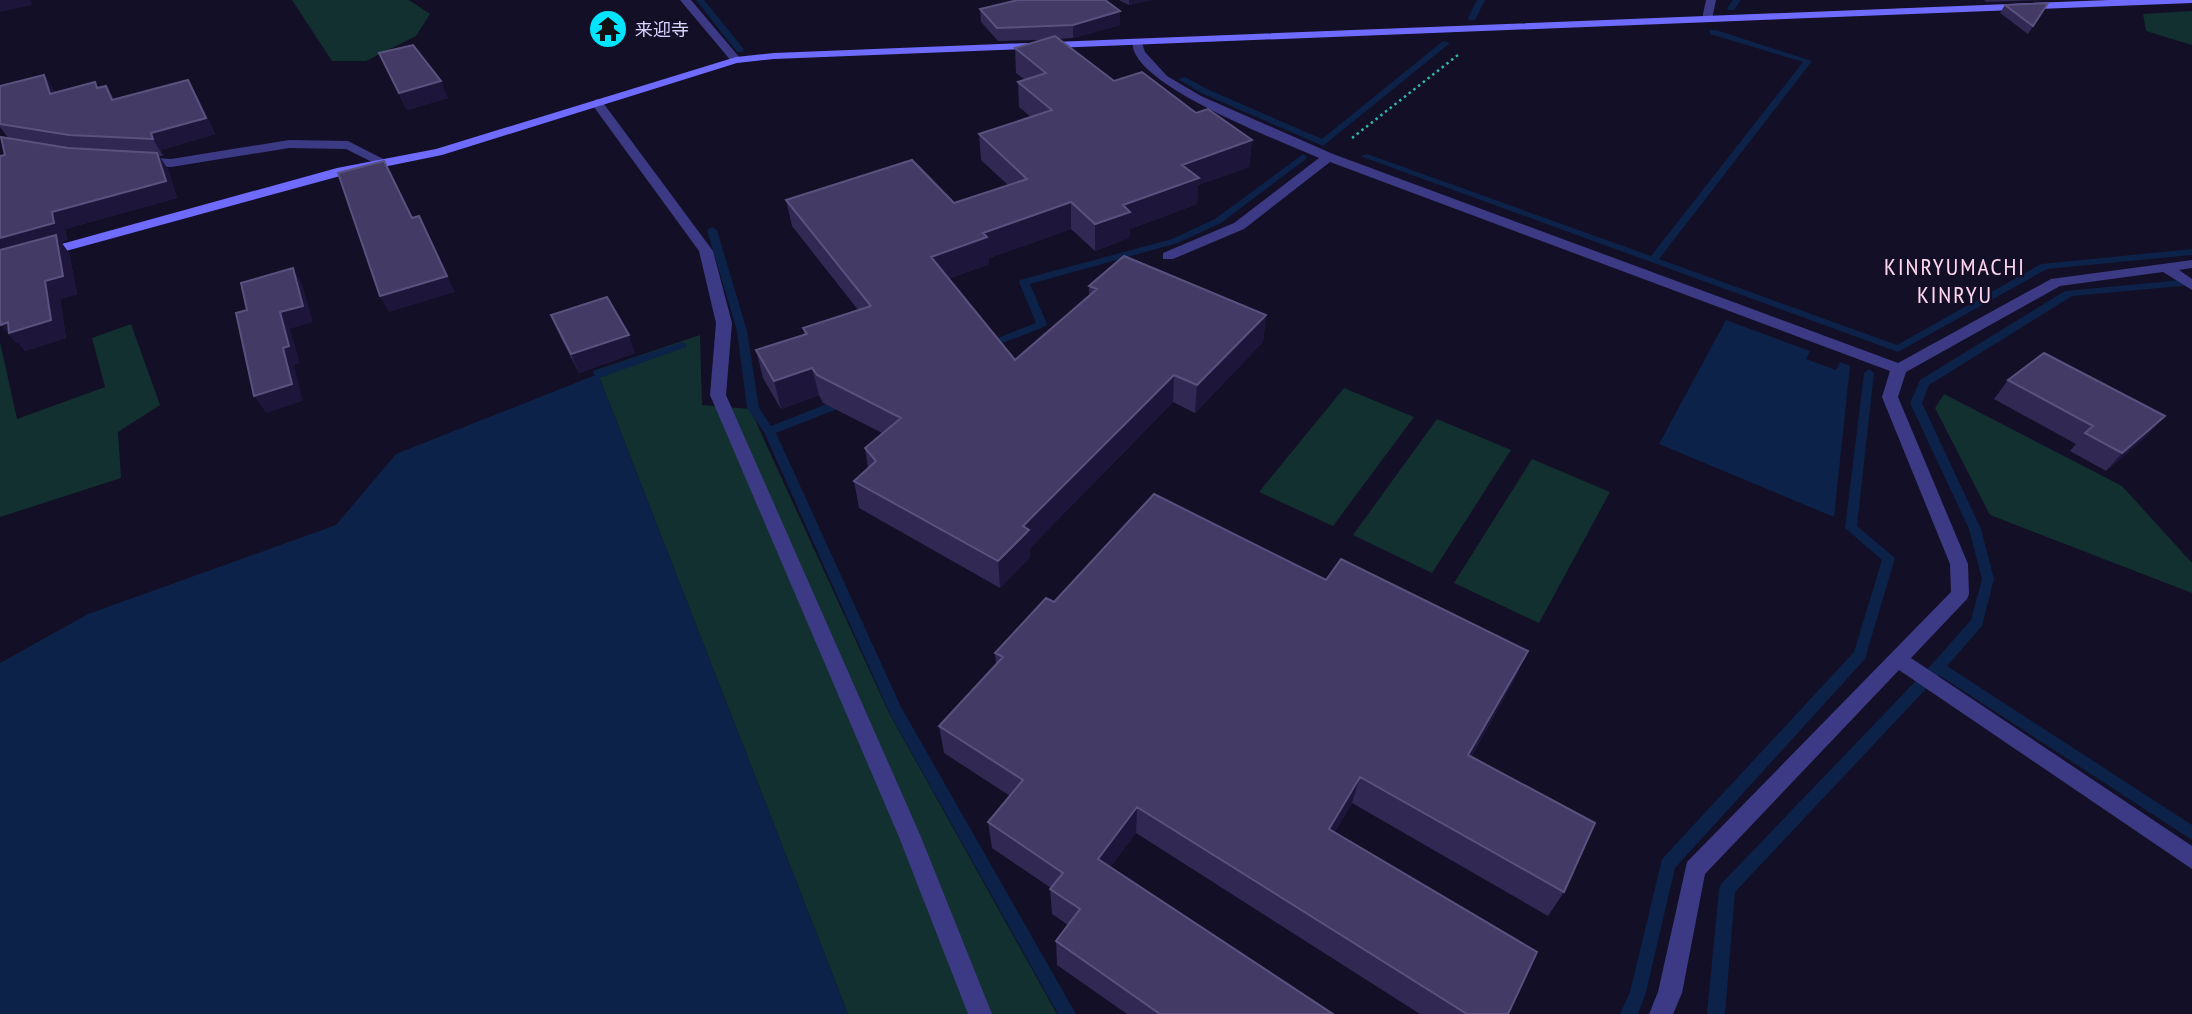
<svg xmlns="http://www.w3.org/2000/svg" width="2192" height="1014" viewBox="0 0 2192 1014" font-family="'PT Sans Narrow','Noto Sans JP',sans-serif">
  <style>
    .green { fill: #12302f }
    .water { fill: #0c2248 }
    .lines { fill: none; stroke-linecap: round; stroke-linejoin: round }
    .stream { fill: #0c2248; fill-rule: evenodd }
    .path { stroke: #2fb8b0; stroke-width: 2.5; stroke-dasharray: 2.5 3.5; stroke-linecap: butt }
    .street { fill: #3d3a85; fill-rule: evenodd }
    .secondary { fill: #6f6bff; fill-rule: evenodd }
    .wall { fill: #312854 }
    .shaded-wall { fill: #1d163a }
    .building { fill: #433a66; stroke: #5a527e; stroke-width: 2 }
    .labels { text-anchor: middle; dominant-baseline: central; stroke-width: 5; stroke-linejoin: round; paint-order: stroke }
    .far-poi-label { font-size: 18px; fill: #d9d4ff; stroke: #130f26; text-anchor: start }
    .quarter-label { font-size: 24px; letter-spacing: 2px; fill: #ffd6f0; stroke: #130f26 }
  </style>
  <rect width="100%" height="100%" fill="#130f26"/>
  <path class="green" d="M292,0H409L430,14L416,36L366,61H332Z
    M2192,11V45L2146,31L2143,14Z
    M131,324L160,405L118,432L121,478L0,517V342L17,419L105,387L92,338Z
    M700,335L702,405L750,409L889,713L1057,1014H848L598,374L593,371Z
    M1344,388L1414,417L1333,526L1259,492Z
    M1944,394L2122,486L2192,563V593L1990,515L1935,408Z
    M1437,419L1511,450L1432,573L1353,535Z
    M1532,459L1610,492L1539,623L1454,583Z"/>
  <path class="water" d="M1726,320L1810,351L1806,359L1836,370L1840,362L1850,366L1834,517L1659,444Z
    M598,374L848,1014H0V663L88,614L336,525L396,454Z"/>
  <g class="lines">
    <path class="stream" d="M696,0H704L743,48V52H737Z
      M1477,0H1485L1475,20H1469L1468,18Z
      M1733,0H1741L1734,10H1728L1727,8Z
      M1710,30H1716L1812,61L1659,259L1897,345L2041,264L2192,249V255L2047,269L1898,352L1360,156L1367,154L1651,256L1803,62L1710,34Z
      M1443,41L1450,43L1323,146L1201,93L1178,79L1185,77L1207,89L1322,139Z
      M1303,154L1307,157L1306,159L1221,223L1178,243L1030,284L1047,324L1046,326L988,349L984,350L979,347L980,345L1036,323L1019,282L1020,280L1172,239L1215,219Z
      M712,227L717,230L747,331L759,408L771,426L842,398H850L852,401L850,404L776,433L901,707L1076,1014H1058L890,714L764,432L747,408L737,331L707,230Z
      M2192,279V285L2072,296L1929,385L1922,403L1981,529L1994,579L1982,626L1947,666L2192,825V840L1939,675L1735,892L1725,1014H1707L1719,889L1721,884L1933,663L1971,620L1982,579L1969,529L1910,403L1920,380L2065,291Z
      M682,342L687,345L686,347L602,377L598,378L593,374L594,371Z
      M1869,369L1874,373L1857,526L1895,558L1865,659L1675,868L1646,992L1638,1014H1620L1630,992L1662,859L1854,652L1882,560L1845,528L1864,373Z"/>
    <path class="path" d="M1352,138L1458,55"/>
    <path class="street" d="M680,0H691L740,58V62H732Z
      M1706,0H1716L1712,19L1707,22L1702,19Z
      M1133,40H1141L1145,52L1167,76L1201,96L1333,154L1898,363L2051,279L2192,260V268L2179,270L2192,279V290L2163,272L2060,286L1906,372L1898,397L1968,564L1969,594L1967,599L1911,658L2192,846V869L1899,670L1705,874L1682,993L1673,1014H1649L1658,992L1687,862L1951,592L1950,564L1882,397L1890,371L1330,162L1244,229L1173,259H1163V253L1234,223L1319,158C1284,142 1124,83 1133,40Z
      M597,99L601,100L713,251L732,323L726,395L921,837L992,1014H968L899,837L710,395L716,323L699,251L591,103Z
      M289,140L348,141L389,162L383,166L378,165L346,149L289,148L171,167L140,165L134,161L140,157L171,159Z"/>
    <path class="secondary" d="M2109,0H2192V3L774,59L737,63L442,155L344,175L0,269V261L337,168L436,149L736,57L774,53Z"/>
  </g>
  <path class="wall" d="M1119,0H1151L1129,5Z
    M1984,0H2043L1986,2Z
    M2048,3L2028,34L2000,13L2005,5Z
    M980,9L1120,25L1073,38L1059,39L1114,81L1196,113L1252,140L1249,167L1198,185L1197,204L1130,229L1129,238L1095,251L1071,229L989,258V264L948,279L1015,360L1089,296V286L1266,315L1263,342L1195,413L1173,402L1030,548V557L1000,588L859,508L854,481L868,468L865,448L882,433L823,403L819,395L781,409L763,378L756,350L804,334L803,328L858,310L792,226L786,200L954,203L1008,185L981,160L979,134L1031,117L1019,107L1018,82L1025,80L1016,73L1015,48L1042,40L998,41L981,22Z
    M379,53L448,98L407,110Z
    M188,80L197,96L215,134L161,150L163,156H159L168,169L177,198L65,229L67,240L61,242L69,253L77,294L60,299L66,338L25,351L18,342L16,343L1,325L5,155L9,139L0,127V86L55,91L56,92L95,82L98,88L106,86L115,100Z
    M551,315L635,353L579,373L559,334Z
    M2008,380L2149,434L2106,471L2070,451L2076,444L1994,399Z
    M1054,602L1515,678L1471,757L1564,892L1548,916L1352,803L1334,833L1508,1014H1420L1136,833L1110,867L1333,1014H1127L1057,965L1056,941L1068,925L1052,914L1050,889L1051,888L992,848L988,822L1010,796L944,753L939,726L996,665L995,653Z"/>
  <path class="shaded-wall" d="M0,0H31L32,5L0,12Z
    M1129,0H1151L1129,5Z
    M1120,11V25L1073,38V25Z
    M44,75L55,91L61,110L50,94Z
    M188,80L197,96L215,134L161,150L163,156L153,139L151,133Z
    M441,81L448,98L407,110L399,93Z
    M106,86L116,102L112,100Z
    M1252,140L1249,167L1198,185L1197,204L1130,229L1129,238L1095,251V224L1182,165Z
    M157,153L168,169L177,198L65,229L67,240L61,242L69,253L77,294L60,299L66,338L25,351L18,342L16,343L1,325L0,237L52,212Z
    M1071,202V229L989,258V264L934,284L931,257L983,233Z
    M419,216L455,292L389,312L380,296Z
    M293,268L302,284L313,322L290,329L300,363L294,365L303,401L266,413L254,396L283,348L280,312Z
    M1266,315L1263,342L1195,413L1197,385Z
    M629,335L635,353L579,373L571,354Z
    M812,368L819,395L781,409L774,381Z
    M1174,375L1173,402L1030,548V557L1000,588L998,561L1023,526Z
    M2165,416L2149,434L2106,471L2122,453Z
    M1528,651L1515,678L1457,781L1468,755Z
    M1360,777L1352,803L1321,854L1329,829Z
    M1137,807L1136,833L1098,884V859Z"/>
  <path class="building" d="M1018,0H1105L1120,11L1073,25L997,28L980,9Z
    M2048,3L2033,26L2005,5Z
    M1055,36L1114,81L1142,72L1196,113L1208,109L1252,140L1182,165L1199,178L1123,205L1130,212L1095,224L1071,202L983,233L987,237L931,257L1015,360L1097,289L1089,286L1124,256L1266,315L1197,385L1174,375L1023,526L1029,530L998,561L854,481L876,461L865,448L901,418L817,375L812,368L774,381L756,350L807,334L803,328L871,306L786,200L912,160L954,203L1027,179L979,134L1052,110L1018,82L1046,73L1015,48Z
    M413,45L441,81L399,93L379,53Z
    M44,75L50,94L95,82L97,88L106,86L112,100L188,80L206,118L151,133L153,139L69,135L0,124V86Z
    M1,137L68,148L157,153L166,181L52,212L54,223L0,238V156L5,155Z
    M384,161L412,218L419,216L447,276L380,296L338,173Z
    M56,235L63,276L45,281L51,320L9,333L8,322L1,325L0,319V250Z
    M293,268L303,306L280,312L289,346L283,348L292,384L254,396L236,313L247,310L241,283Z
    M607,297L629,335L571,354L551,315Z
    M2044,353L2165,416L2122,453L2085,433L2093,426L2008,380Z
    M1154,494L1326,580L1341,559L1528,651L1468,755L1595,823L1564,892L1360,777L1329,829L1537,952L1508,1014H1467L1137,807L1098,859L1333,1014H1160L1056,941L1080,909L1050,889L1063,873L988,822L1023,780L939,726L1003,657L995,653L1046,598L1054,602Z"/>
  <defs>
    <symbol id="temple-disc" viewBox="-11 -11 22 22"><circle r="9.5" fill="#00e5ff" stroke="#130f26"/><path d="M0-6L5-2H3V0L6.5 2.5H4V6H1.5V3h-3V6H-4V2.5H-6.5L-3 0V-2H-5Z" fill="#111"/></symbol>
  </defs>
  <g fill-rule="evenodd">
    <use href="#temple-disc" x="586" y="7" width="44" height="44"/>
  </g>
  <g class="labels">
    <g class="far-poi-label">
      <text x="635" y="29">来迎寺</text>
    </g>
    <g class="quarter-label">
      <text x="1955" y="266">KINRYUMACHI<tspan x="1955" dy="28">KINRYU</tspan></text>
    </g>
  </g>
</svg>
